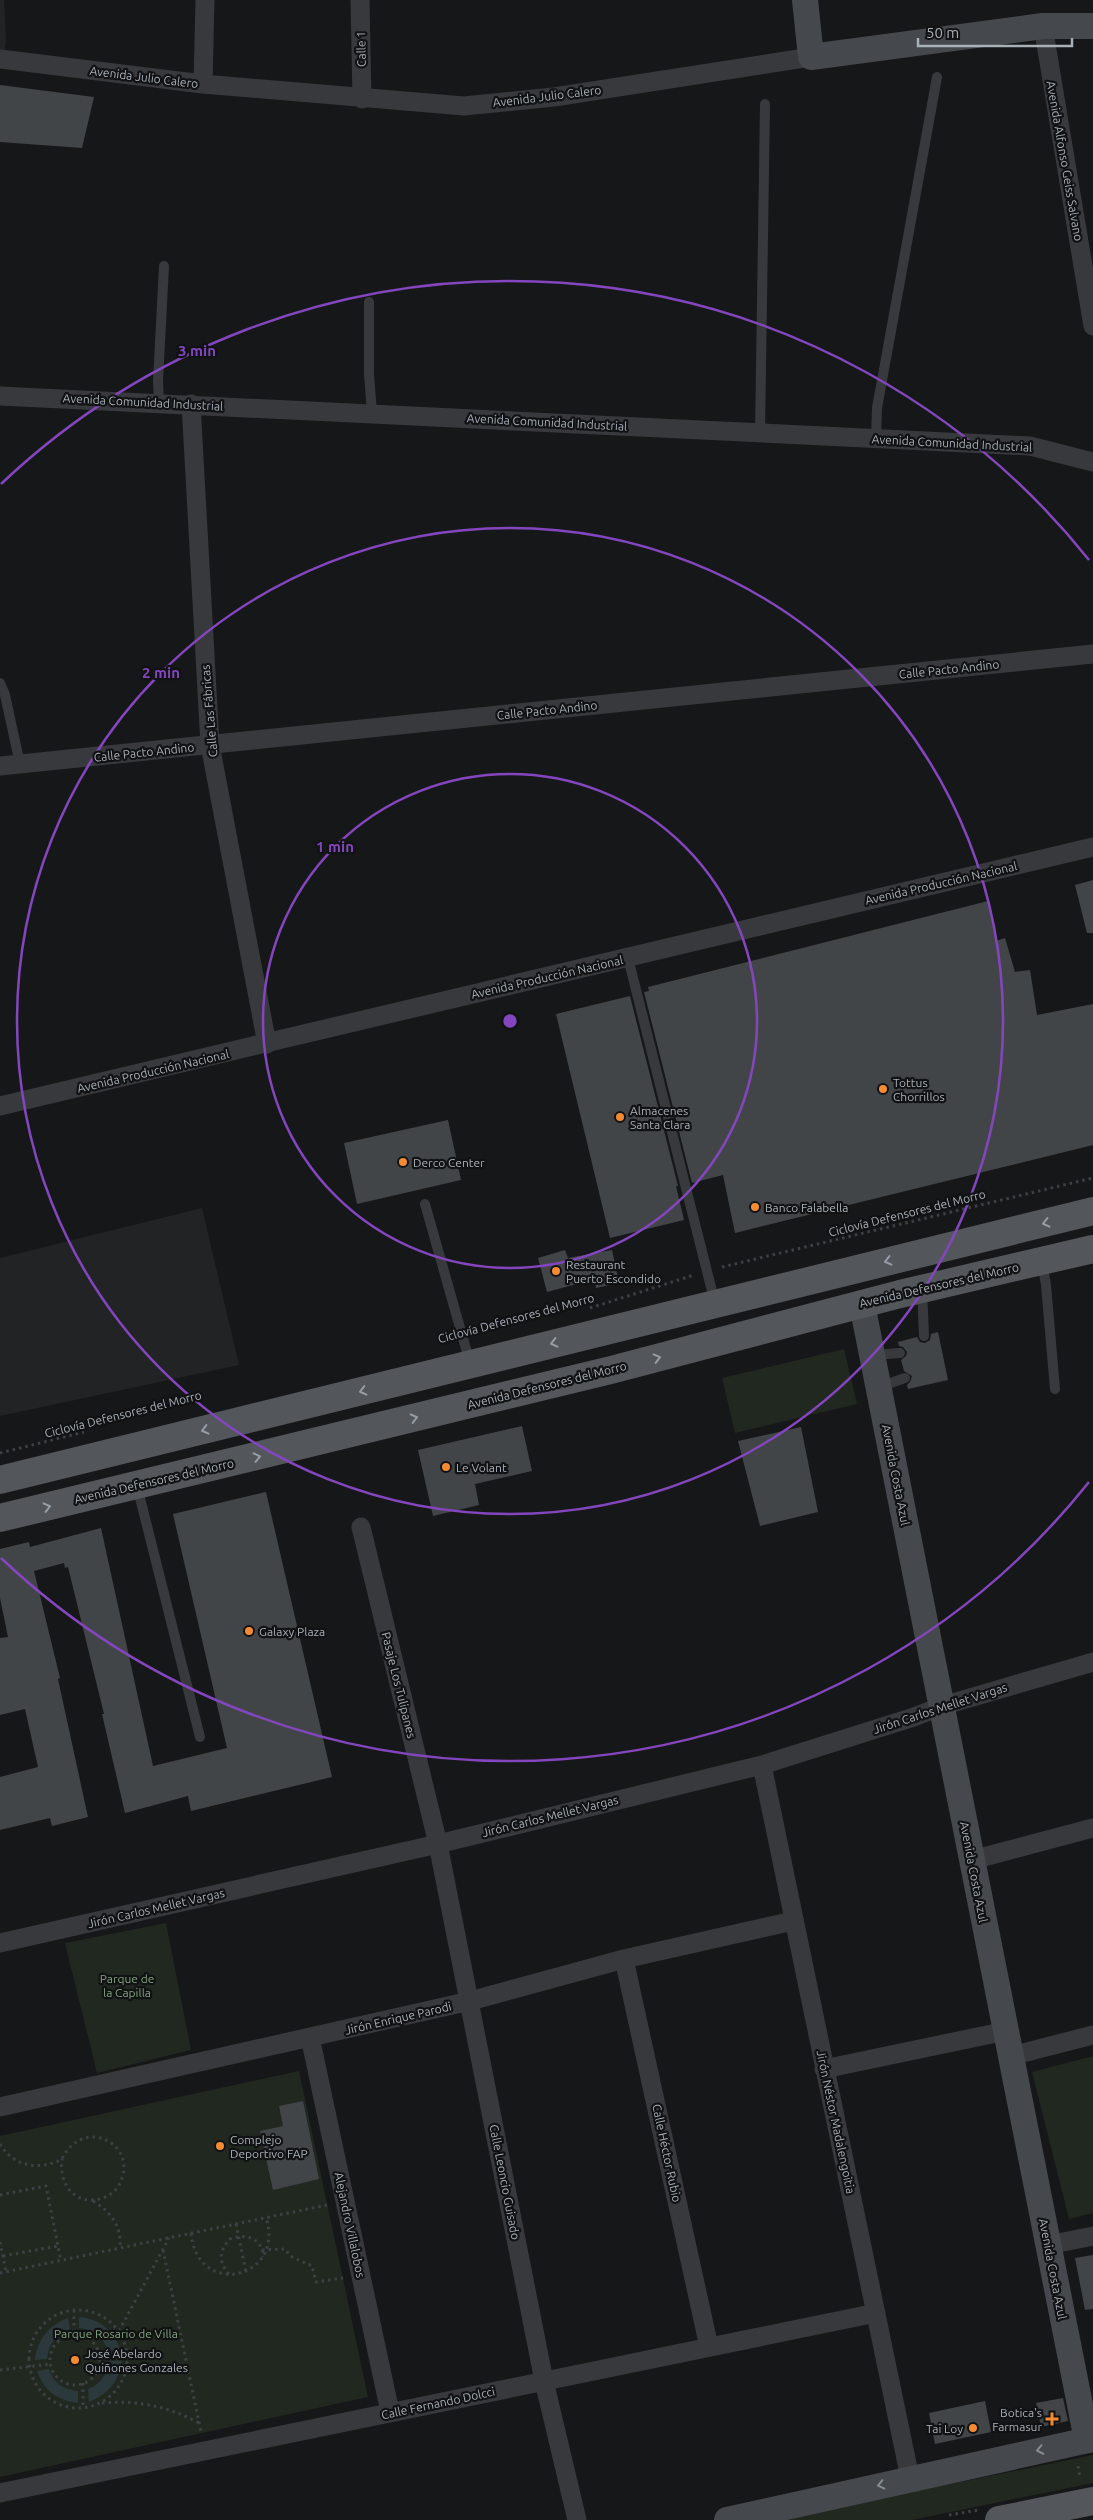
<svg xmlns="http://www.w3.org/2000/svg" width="1093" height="2520" viewBox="0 0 1093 2520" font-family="Ubuntu,sans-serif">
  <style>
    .built { fill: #222325 }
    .green { fill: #212820 }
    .water { fill: #2c393c }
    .building { fill: #424548 }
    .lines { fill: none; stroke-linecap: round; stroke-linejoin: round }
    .path { stroke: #3d4144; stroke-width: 3; stroke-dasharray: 2.5 4; stroke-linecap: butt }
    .lane { stroke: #37393d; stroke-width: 10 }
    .street { stroke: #37393d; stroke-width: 19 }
    .secondary { stroke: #45494d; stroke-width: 26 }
    .primary { stroke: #53575c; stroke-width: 28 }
    .oneway { stroke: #979ea6 }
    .oneway2 { stroke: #858c93 }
    .ring { fill: none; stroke: #8446be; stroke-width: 2.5 }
    .poi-dot { fill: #f48b33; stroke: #111213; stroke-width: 2 }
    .labels { text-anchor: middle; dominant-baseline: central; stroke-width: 4.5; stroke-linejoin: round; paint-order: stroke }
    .street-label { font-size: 12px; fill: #a8b0b8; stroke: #111213 }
    .poi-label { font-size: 12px; fill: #a8b0b8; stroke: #111213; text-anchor: start }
    .park-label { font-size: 12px; fill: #84a37f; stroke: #111213 }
    .centre { fill: #8446be; stroke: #111213; stroke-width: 2.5 }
    .ring-label { font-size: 15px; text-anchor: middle; font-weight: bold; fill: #8446be; stroke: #111213; stroke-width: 4.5; stroke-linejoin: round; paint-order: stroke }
  </style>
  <rect width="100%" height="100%" fill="#161718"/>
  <path class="built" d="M0,0H4L6,39L4,55H0Z
    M202,1208L239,1365L0,1416V1258Z"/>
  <path class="green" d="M844,1349L857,1404L735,1433L722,1378Z
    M166,1923L191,2050L97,2073L65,1943Z
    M1093,2056V2213L1069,2219L1032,2072Z
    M299,2071L368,2397L0,2477V2136Z
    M1093,2455V2483L912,2520H775Z"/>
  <path class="water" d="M79,2317C100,2319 112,2329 120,2349L108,2351C104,2338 93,2329 79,2328Z
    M68,2318L70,2330C56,2334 48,2345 47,2359L35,2360C38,2339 48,2326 68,2318Z
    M122,2360C119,2381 109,2394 89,2402L88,2389C100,2385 108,2374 109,2361Z
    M49,2369C53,2383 64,2390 78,2391V2403C57,2400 44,2391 37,2371Z"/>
  <path class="building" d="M0,85L94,97L82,148L0,142Z
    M1093,880V933H1087L1075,885Z
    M988,901L996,941L1005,938L1015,972L1030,970L1037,1015L1093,1004V1145L735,1233L723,1175L692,1183L644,992L649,991L648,987Z
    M630,996L678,1186H676L684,1220L610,1238L556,1014Z
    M448,1120L461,1180L357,1204L344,1143Z
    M565,1250L568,1258L612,1250L619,1283L596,1288L595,1279L547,1292L538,1258Z
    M938,1332L948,1380L908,1389L907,1385L910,1382L912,1376L904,1371L901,1360L906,1356L907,1352L903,1347L899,1346L898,1342L917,1337L920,1342L925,1343L930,1340L931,1334Z
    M522,1426L532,1471L475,1484L479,1505L433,1516L418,1450Z
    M801,1427L818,1512L760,1526L738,1441Z
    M266,1492L332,1777L191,1811L188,1796L125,1813L102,1714H104L68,1567L65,1568L64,1563L34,1571L60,1678L58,1679L88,1817L52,1826L50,1818L0,1830V1777L38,1767L25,1709L0,1715V1638L8,1637L0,1598V1549L29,1542L30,1547L101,1528L153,1766L227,1748L173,1514Z
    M303,2101L319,2179L273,2190L260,2131L283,2126L279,2106Z
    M1093,2255V2309L1085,2310L1075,2258Z
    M1063,2398L1068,2421L1041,2427L1036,2403Z
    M985,2401L991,2432L935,2444L929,2413Z"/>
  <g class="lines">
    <path class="path" d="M722,1267L1093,1178
      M590,1308L694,1275
      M0,1453L84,1432
      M0,2144C14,2167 39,2171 62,2159C84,2114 141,2146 119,2185C114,2194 104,2199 94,2200C70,2202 59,2179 62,2159
      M0,2195L46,2186L61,2261
      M93,2201C111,2212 122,2226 120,2248
      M236,2224L246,2272
      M191,2233C197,2299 286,2280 266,2217
      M0,2242L6,2272
      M163,2250L201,2432
      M262,2250L285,2249L290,2256L312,2266L316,2282L343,2278
      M3,2256L58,2246
      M0,2273L327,2205
      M229,2274C218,2262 219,2250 230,2239C245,2233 263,2238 263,2257
      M29 2359a49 49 0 1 1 98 0a49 49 0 1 1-98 0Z
      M74,2310V2335
      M119,2331L169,2238
      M50 2360a25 25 0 1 1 50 0a25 25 0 1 1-50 0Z
      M99,2356L128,2353
      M0,2370L51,2364
      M83,2383V2408
      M102,2403C138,2400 167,2406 199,2423
      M1078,2466L1080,2479
      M949,2515L979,2510"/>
    <path class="lane" d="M369,302V374L372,413
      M159,402L158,381L164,266
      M760,433L765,104
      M876,439L877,408L937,77
      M0,683L5,695L20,764
      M628,958L715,1303
      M425,1204L470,1363
      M1042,1262L1046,1285L1055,1389
      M922,1289L924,1336
      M874,1355L900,1353
      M879,1387L905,1378
      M137,1486L200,1737"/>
    <path class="street" d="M360,0L362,99
      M1043,26L1093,326
      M0,59L203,84L464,106L554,97L811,57
      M203,84L205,0
      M0,396L1030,446L1093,462
      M191,404L210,745L267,1044
      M0,766L1093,654
      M0,1106L1093,847
      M361,1527L438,1844L544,2381L577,2520
      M762,1765L910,2478
      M972,1860L1093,1828
      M0,1943L438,1844L762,1765L914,1717L942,1706L1093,1662
      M624,1959L709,2347
      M310,2037L390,2412
      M1011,2056L1093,2035
      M824,2069L1006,2031
      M0,2107L470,2001L624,1959L793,1921
      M1048,2245L1093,2236
      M0,2493L876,2313"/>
    <path class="secondary" d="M805,0L811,57L1043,26H1093
      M862,1304L1087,2440
      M727,2520L1093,2439"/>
    <path class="primary" d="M0,1480L1093,1211
      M0,1518L611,1370L900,1294L1093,1249
      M999,2520L1093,2501"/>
  </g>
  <defs><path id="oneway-chevron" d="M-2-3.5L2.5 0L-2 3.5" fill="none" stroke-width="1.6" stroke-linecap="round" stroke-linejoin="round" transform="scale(1.25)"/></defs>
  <g class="oneway">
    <use href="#oneway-chevron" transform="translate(1046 1223) rotate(166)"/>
    <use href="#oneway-chevron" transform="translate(888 1261) rotate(166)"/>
    <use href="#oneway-chevron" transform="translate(554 1343) rotate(166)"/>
    <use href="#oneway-chevron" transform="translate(657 1358) rotate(-15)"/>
    <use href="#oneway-chevron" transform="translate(363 1391) rotate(166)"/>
    <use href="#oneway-chevron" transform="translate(414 1418) rotate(-14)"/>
    <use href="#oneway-chevron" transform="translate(205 1430) rotate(166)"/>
    <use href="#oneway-chevron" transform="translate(257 1457) rotate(-13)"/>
    <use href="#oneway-chevron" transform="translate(47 1507) rotate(-14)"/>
  </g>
  <g class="oneway2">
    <use href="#oneway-chevron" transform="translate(1040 2450) rotate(168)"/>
    <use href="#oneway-chevron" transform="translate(881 2485) rotate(167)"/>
  </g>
  <g class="ring">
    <circle cx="510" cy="1021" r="247"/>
    <circle cx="510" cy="1021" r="493"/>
    <path d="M1089 1482A740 740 0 0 1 1 1558M1 484A740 740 0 0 1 1089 560"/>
  </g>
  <g class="poi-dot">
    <circle cx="883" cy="1089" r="5"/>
    <circle cx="620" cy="1117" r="5"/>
    <circle cx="403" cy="1162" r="5"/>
    <circle cx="755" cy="1207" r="5"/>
    <circle cx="556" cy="1271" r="5"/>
    <circle cx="446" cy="1467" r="5"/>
    <circle cx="249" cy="1631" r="5"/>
    <circle cx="220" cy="2146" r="5"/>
    <circle cx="75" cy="2360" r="5"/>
    <path d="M1049.5 2411.5h5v5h5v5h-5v5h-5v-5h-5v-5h5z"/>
    <circle cx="973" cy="2428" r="5"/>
  </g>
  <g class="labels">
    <g class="street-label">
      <text transform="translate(361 49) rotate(-91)">Calle 1</text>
      <text transform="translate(144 77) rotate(7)">Avenida Julio Calero</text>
      <text transform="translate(547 96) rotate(-7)">Avenida Julio Calero</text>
      <text transform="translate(1065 161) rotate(80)">Avenida Alfonso Geiss Salvano</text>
      <text transform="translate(143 402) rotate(3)">Avenida Comunidad Industrial</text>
      <text transform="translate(547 422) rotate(3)">Avenida Comunidad Industrial</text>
      <text transform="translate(952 443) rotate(3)">Avenida Comunidad Industrial</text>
      <text transform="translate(949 669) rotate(-6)">Calle Pacto Andino</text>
      <text transform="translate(547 710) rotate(-6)">Calle Pacto Andino</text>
      <text transform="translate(209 711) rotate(-95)">Calle Las Fábricas</text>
      <text transform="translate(144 752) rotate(-6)">Calle Pacto Andino</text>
      <text transform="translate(941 883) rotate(-13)">Avenida Producción Nacional</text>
      <text transform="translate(547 977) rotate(-13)">Avenida Producción Nacional</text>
      <text transform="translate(153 1071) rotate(-13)">Avenida Producción Nacional</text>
      <text transform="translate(907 1213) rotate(-14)">Ciclovía Defensores del Morro</text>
      <text transform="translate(939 1285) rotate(-13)">Avenida Defensores del Morro</text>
      <text transform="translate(516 1318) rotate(-15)">Ciclovía Defensores del Morro</text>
      <text transform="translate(547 1385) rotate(-14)">Avenida Defensores del Morro</text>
      <text transform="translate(123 1414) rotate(-14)">Ciclovía Defensores del Morro</text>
      <text transform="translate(896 1475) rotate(79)">Avenida Costa Azul</text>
      <text transform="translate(154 1481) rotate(-13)">Avenida Defensores del Morro</text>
      <text transform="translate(399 1685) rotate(76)">Pasaje Los Tulipanes</text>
      <text transform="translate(940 1708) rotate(-18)">Jirón Carlos Mellet Vargas</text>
      <text transform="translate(550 1816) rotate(-14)">Jirón Carlos Mellet Vargas</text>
      <text transform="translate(974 1872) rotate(79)">Avenida Costa Azul</text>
      <text transform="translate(156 1908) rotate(-13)">Jirón Carlos Mellet Vargas</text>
      <text transform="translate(398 2018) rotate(-13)">Jirón Enrique Parodi</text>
      <text transform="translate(836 2122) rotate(78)">Jirón Néstor Madalengoitia</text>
      <text transform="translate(667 2153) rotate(78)">Calle Héctor Rubio</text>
      <text transform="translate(505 2182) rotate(79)">Calle Leoncio Guisado</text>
      <text transform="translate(350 2225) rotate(78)">Alejandro Villalobos</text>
      <text transform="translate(1053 2269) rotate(79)">Avenida Costa Azul</text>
      <text transform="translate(438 2403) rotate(-12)">Calle Fernando Dolcci</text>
    </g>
    <g class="poi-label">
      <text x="893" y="1082">Tottus<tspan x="893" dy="14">Chorrillos</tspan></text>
      <text x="630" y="1110">Almacenes<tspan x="630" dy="14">Santa Clara</tspan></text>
      <text x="413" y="1162">Derco Center</text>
      <text x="765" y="1207">Banco Falabella</text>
      <text x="566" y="1264">Restaurant<tspan x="566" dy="14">Puerto Escondido</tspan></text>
      <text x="456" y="1467">Le Volant</text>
      <text x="259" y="1631">Galaxy Plaza</text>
      <text x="230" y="2139">Complejo<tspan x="230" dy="14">Deportivo FAP</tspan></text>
      <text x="85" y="2353">José Abelardo<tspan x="85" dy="14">Quiñones Gonzales</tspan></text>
      <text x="1042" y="2412" text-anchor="end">Botica's<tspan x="1042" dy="14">Farmasur</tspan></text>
      <text x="963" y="2428" text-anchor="end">Tai Loy</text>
    </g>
    <g class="park-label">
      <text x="127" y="1978">Parque de<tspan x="127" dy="14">la Capilla</tspan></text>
      <text x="116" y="2333">Parque Rosario de Villa</text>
    </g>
  </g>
  <circle cx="510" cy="1021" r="8" class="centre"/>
  <g class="ring-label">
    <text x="197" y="356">3 min</text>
    <text x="161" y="678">2 min</text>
    <text x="335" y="852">1 min</text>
  </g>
  <path d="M918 38v8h154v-8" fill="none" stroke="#a8b0b8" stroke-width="2.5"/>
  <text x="926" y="38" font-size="15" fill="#a8b0b8" stroke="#111213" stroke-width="4" paint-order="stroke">50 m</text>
</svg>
